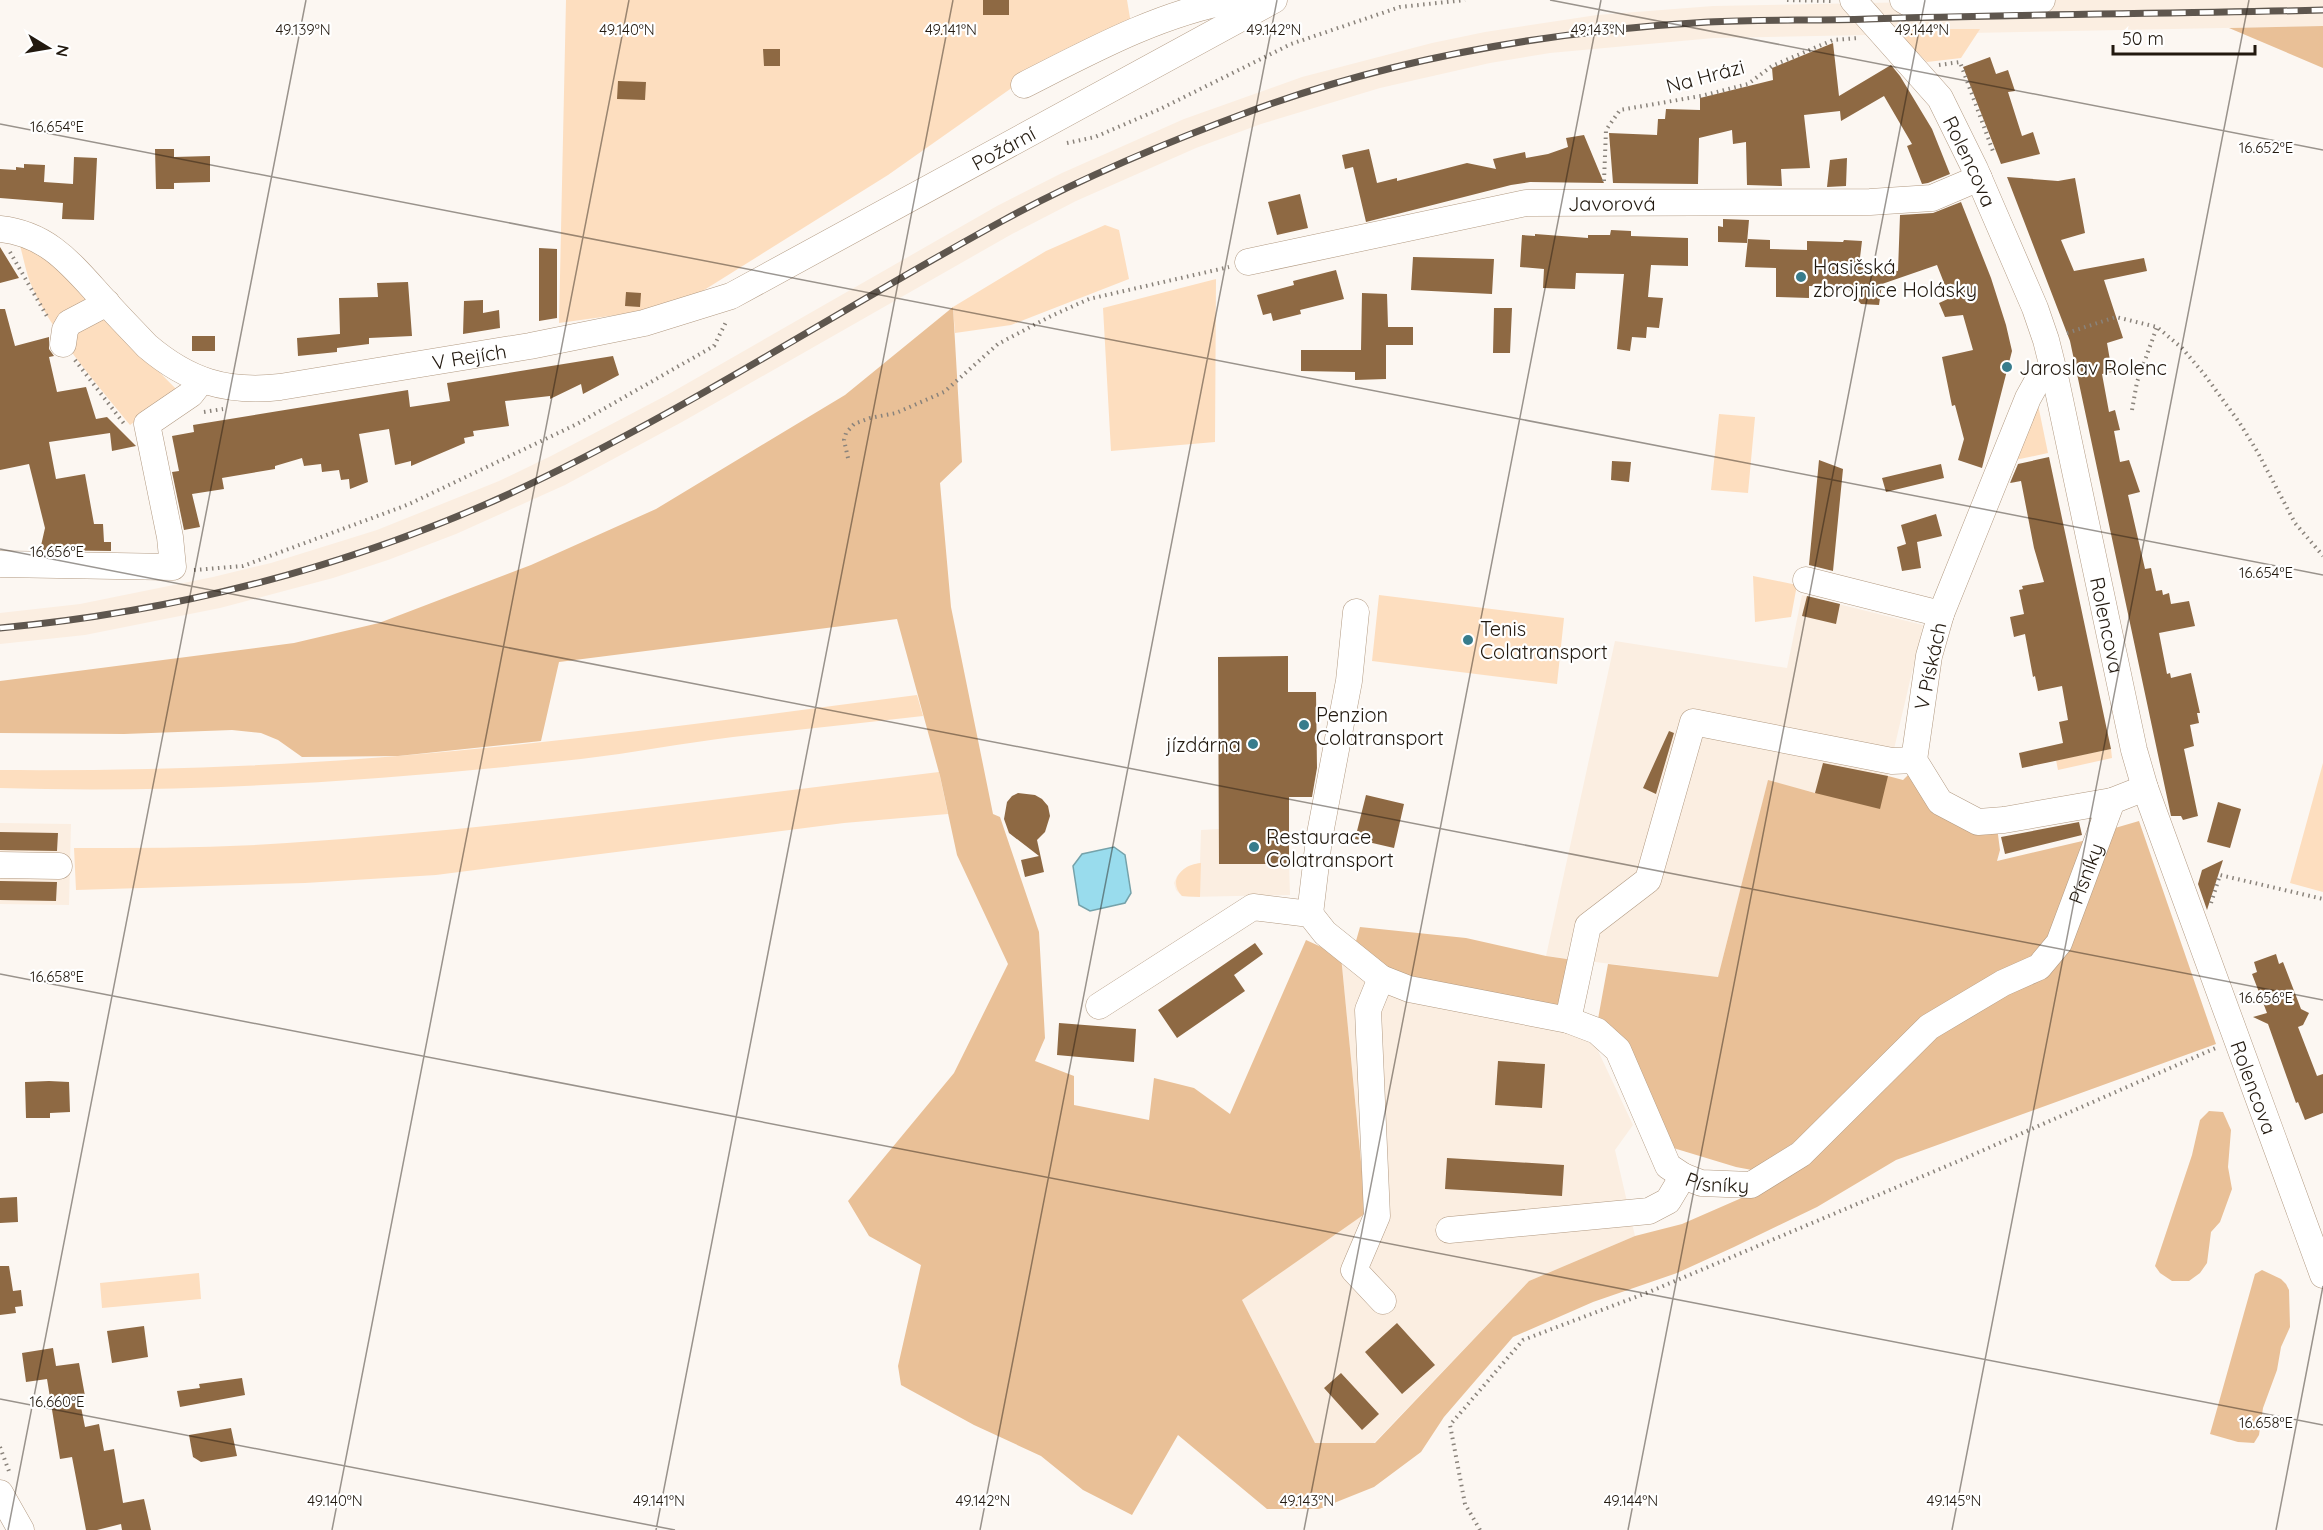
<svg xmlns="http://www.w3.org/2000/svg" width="2323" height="1530" viewBox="0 0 2323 1530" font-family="Quicksand,sans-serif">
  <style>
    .built { fill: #fbeee1 }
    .green { fill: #fddebf }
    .forest { fill: #e9c097 }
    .water { fill: #99dced; stroke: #75a2aa; stroke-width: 1.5 }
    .building { fill: #8e6943 }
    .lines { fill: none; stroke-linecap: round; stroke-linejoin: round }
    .minor-casing { stroke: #b29a82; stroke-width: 27 }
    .path { stroke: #8a837b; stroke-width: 4; stroke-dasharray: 1.5 4.5; stroke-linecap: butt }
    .minor { stroke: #fff; stroke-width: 26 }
    .rail-casing { stroke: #5e564e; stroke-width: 7 }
    .rail { stroke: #fff; stroke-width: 4.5; stroke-dasharray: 14; stroke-linecap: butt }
    .ticks { fill: none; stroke: #22190f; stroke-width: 1.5; stroke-opacity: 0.45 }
    .poi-dot { fill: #387c8c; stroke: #fff; stroke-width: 2 }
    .labels { text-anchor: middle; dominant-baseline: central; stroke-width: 4.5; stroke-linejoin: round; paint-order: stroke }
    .street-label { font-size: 20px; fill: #22190f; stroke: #fff }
    .poi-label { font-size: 20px; fill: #22190f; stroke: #fff; text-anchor: start }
    .ticks-label { font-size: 15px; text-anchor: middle; fill: #22190f; stroke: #fff; stroke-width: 4.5; stroke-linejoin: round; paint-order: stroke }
  </style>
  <rect width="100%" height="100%" fill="#fcf7f2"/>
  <path class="built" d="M2022,0H2323V26L1714,38L1550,53L1490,63L1380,88L1261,124L1196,148L1076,201L1012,234L682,422L565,485L456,534L388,560L333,578L220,608L85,635L0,644V613L80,604L213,577L271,563L377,530L499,481L551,456L667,395L997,206L1062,173L1184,119L1302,77L1432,43L1485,32L1597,15L1713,6Z
    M1802,595L1923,625L1880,809L1768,781L1718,977L1546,956L1615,641L1787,668Z
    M0,823L71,824L69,905L0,904Z
    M1219,829V864H1289L1290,895L1189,897L1182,896L1176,890L1174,883L1177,876L1187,867L1200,863L1201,830Z
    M1341,956L1592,1038L1633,1125L1615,1150L1635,1236L1529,1281L1374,1443H1315L1242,1300L1366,1212Z"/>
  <path class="green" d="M566,0H1127L1132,30L1023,80L888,175L693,297L653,310L559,323Z
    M1899,29H1980L1961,58L1927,62L1902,38Z
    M1105,225L1119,230L1129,279L1011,325L955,333L953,307L1046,251Z
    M19,242L34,245L178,391L130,425C96,383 50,331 30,282C25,269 23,255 19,242Z
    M1216,279L1215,442L1111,451L1103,308Z
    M2037,400L2048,453L2015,460Z
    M1719,414L1755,417L1748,493L1711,490Z
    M1753,576L1797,585L1791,617L1755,622Z
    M1379,595L1564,618L1557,684L1372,661Z
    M917,695L923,716C860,723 797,730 733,737C683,743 632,753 581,759C388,780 194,794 0,788V770C133,771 265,767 398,756C572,742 744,717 917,695Z
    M2111,749L2112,758L2058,770L2056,760Z
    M2323,763V892L2290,883Z
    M939,772L948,814L844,823L436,875L305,883L76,890L74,848C145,848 216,848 287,843C505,829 722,798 939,772Z
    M1201,863L1200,897L1182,896C1167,880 1183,864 1201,863Z
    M199,1273L201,1299L102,1308L100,1283Z"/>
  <path class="forest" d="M2323,26V68L2229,28Z
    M953,307L962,462L940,483L951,607L993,814L1000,817L1039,932L1045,1038L1035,1061L1074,1076V1105L1149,1120L1154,1078L1194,1088L1230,1114L1306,940L1341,956L1366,1213L1242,1300L1315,1443H1375L1529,1281L1635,1236L1682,1224L1753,1193L1942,1032L2007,991L2043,977L2115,828L2139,821L2216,1044L1896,1160L1817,1207L1734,1247L1677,1273L1593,1302L1513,1337L1444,1417L1421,1452L1374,1487L1319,1509H1267L1178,1435L1132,1515L1083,1490L1041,1456L974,1425L901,1385L898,1366L921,1265L869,1236L848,1201L954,1073L1008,964L957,855L940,776L897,619L559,662L541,741L398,756L302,757L278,740L261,733L232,730L124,734L0,733V681L294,643L379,623L531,565L656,509L845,395Z
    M1908,775L1997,827L2000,850L1997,861L2091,839L2052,936L2036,957L1813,1130L1752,1170L1736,1167L1670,1147L1598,1019L1608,964L1718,977L1768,780L1815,793L1888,776L1903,780Z
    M1360,927L1466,938L1546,956L1574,960L1562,1013L1414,983L1354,948Z
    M2209,1111L2223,1112L2231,1130L2228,1167L2232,1189L2220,1222L2211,1232L2207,1263L2200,1273L2189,1281H2172L2160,1273L2155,1266L2192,1155L2200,1120Z
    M2262,1270L2281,1279L2286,1284L2289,1290L2290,1327L2281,1347L2277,1370L2263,1408L2259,1435L2254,1443L2238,1442L2210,1434L2255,1274Z"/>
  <path class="water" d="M1114,847L1125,855L1131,893L1125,903L1090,911L1079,905L1073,866L1082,854Z"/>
  <path class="building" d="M983,0H1009V15H983Z
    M1833,43L1839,96L1891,65L1900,76L1932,129L1950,174L1928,183L1922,184L1907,146L1912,144L1884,96L1841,121L1840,111L1804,115L1810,168L1781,169L1782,186L1747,185L1746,142L1733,144L1732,130L1699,138L1698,184L1613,183L1609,133L1657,135L1658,119H1665L1666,109L1700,110V98L1773,80L1772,68Z
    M763,49H780V66H764Z
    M1990,57L1996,74L2008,70L2015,91L2008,92L2022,136L2033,132L2040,154L2001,164L1963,67Z
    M618,81L646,82L645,100L617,99Z
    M1584,135L1604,183L1530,182L1511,185L1366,222L1353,167L1345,169L1342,155L1369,149L1377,183L1397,178V181L1467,163L1496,169L1493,159L1525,152L1526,158L1548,154L1568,147L1566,138Z
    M155,149H174V157L210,156V182L174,183V189H156Z
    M74,157L97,158L94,220L62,219L63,203L0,198V169L16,170V167L24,168V164L45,165L44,182L73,184Z
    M1847,158L1846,186L1827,187L1830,160Z
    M2007,177L2058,181L2075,178L2085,233L2061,240L2074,271L2144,258L2147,271L2104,280L2123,338L2107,343L2112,372L2102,374L2109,412L2115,410L2120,430L2114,431L2120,462L2129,460L2140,492L2128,495L2145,569L2151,568L2156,591L2162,590L2163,595L2169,593L2171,604L2189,601L2195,626L2159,633L2167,674L2170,673L2171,678L2191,673L2200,713H2197L2199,723L2190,725L2194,746L2184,749L2198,816L2183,820L2181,816H2171L2070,341Z
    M1300,194L1308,228L1277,235L1268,202Z
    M1961,202L1991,278L2006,325L2012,351L1982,468L1958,460L1964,439L1955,405L1952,406L1942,357L1973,350L1963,315L1945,317L1939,303L1950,298L1937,265L1882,284L1879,305L1861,304L1846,287L1809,286V298L1776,297V268L1745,267L1748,239L1770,240V249L1807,250V241L1843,242L1844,240L1862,241L1859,266L1898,271L1900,215L1933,213Z
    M1723,219L1749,220L1747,243L1718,242V226L1723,227Z
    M1611,230L1631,231V236L1688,238V266L1651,265L1648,297L1663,298L1659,328L1647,327L1646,338L1632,337L1630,351L1617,349L1624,274L1576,273L1575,289L1543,288L1544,269L1520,267L1522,235L1535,236V234L1588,238V235H1610Z
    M0,247L19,278L0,283Z
    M539,248L557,249V318L539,321Z
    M1413,257L1494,259L1492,294L1411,290Z
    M1336,270L1344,299L1300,310L1301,314L1273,321L1271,313L1263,315L1257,295L1294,285L1293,281Z
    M408,282L412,336L369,338V344L337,348V352L298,356L297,338L340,334L339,298L378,297L377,283Z
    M626,292L641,293L640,307L625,306Z
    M1362,293L1387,294L1388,327H1413V345H1386V379L1355,380V372L1301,371V350H1361Z
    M483,300V313L499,310L500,328L463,334L464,301Z
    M1494,308H1512L1510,353H1493Z
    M0,309H5L15,346L49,337V349L54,356L49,357L57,392L86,387L96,419L107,417L136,446L112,451L110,433L49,442L56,479L85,474L94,524H103L104,542H111V551L40,550L45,528L29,464L0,470Z
    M192,336H215V351H192Z
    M613,356L619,375L583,394L581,384L550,399V396L505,401L509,426L473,431L474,436L464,438L465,443L411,466V461L395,465L389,429L359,434L368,482L350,489L349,479L341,480L339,470L322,472L321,464L304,466L302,458L275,466V469L222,478L224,489L192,494L200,527L184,530L172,472L179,471L172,436L194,432L193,425L408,390L410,407L450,401L447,383Z
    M2049,457L2111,749L2022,768L2019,753L2063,743L2059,722L2068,720L2062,686L2038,691L2035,676L2033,677L2025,634L2014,637L2010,617L2024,614L2019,590L2023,589L2022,586L2044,582L2034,548L2021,481L2010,483L2018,464Z
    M1819,460L1843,469L1833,571L1809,565Z
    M1612,461L1631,462L1629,482L1611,480Z
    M1941,464L1944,478L1886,492L1882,478Z
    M1936,514L1942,536L1917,542L1921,568L1902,571L1897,547L1906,544L1901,525Z
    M1807,596L1840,604L1836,624L1802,616Z
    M1288,656V692H1316L1317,768L1312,797H1289V864H1219L1218,657Z
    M1669,731L1674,733L1656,794L1643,788Z
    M1823,763L1888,776L1880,809L1815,793Z
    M1018,793L1035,795L1042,799L1048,806L1050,816L1045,832L1037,840L1044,872L1025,877L1021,860L1039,856L1009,833L1004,819L1007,802L1012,796Z
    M1366,795L1404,804L1394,848L1355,839Z
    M2218,802L2241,809L2230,848L2207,842Z
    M2079,822L2082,835L2005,854L2001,837Z
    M0,832L58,833L57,851L0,850Z
    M2223,860L2207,910L2198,884L2202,870Z
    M0,881L57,882L56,901L0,900Z
    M1255,943L1263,954L1234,975L1245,991L1177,1038L1158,1010Z
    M2276,954L2279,964L2283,962L2301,1009L2309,1013L2303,1025L2298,1027L2317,1076L2323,1074V1113L2305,1120L2298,1102L2296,1103L2268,1024L2253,1017L2267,1013L2252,974L2257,972L2254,962Z
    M1059,1023L1136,1029L1134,1062L1057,1055Z
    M1498,1061L1545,1064L1542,1108L1495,1105Z
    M49,1081L69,1082L70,1112L50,1113V1118H26L25,1082Z
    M1447,1158L1564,1165L1562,1196L1445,1189Z
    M17,1197L18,1222L0,1223V1198Z
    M0,1266H9L13,1291L21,1290L23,1306L15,1307L16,1313L0,1315Z
    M1397,1323L1435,1365L1402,1394L1365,1352Z
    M144,1326L148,1357L112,1363L107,1331Z
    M53,1348L56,1366L79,1363L85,1396L79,1397L85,1427L99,1424L104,1451L114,1449L123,1503L144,1499L151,1530H122L121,1524L97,1530H86L72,1457L60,1459L47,1379L26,1382L22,1353Z
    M1341,1373L1379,1414L1362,1430L1324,1388Z
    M242,1378L245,1395L180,1407L177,1391L200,1388L199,1384Z
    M231,1428L237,1456L201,1462L193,1457L189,1435Z"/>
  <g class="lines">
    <defs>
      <g id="minor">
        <path id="s1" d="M1853,0L1940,98L1975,169L2035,308L2046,340L2055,376L2134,750L2145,788L2323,1275"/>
        <path d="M1903,0L1910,4L2042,0"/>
        <path d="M1024,85C1091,51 1158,14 1234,0"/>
        <path id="s2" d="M0,229C48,234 71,264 102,298C116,314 132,330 147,346C188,381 226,393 280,387L530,346L644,323L731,296L1274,0"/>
        <path id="s3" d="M1248,262L1526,203L1870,202L1932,198L1979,178"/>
        <path d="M63,344L65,330L69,323L107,303"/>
        <path d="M2055,376L2038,380L2028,398L1941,614L1929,656L1914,760L1940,802L1978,822L2004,820L2112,801"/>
        <path d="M0,564L173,567L170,537L147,424L191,394L202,380"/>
        <path d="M1806,580L1941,614"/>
        <path d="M0,865L59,866"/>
        <path d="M1310,914L1319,839L1349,681L1356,612"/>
        <path d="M1381,978L1368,1010L1377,1216L1354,1270L1383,1301"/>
        <path id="s4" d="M1099,1006L1253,907L1310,914L1325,933L1381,978L1409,989L1568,1020L1597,1031L1618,1050L1668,1166L1683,1176L1701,1183L1751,1185L1801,1154L1929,1027L2003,983L2039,967L2059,943L2112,801L2145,788"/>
        <path d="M1568,1020L1588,926L1648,880L1693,722L1892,761L1914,760"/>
        <path d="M1449,1230L1649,1211L1668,1201L1683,1176"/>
        <path d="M0,1493L21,1530"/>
      </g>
    </defs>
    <use href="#minor" class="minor-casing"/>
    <path class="path" d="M1787,0L1832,1
      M1939,65L1960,62L1994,154
      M1067,143L1095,137L1160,109L1291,44L1400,7L1465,0
      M1604,181L1606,130L1620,110L1701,96L1748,84L1772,66L1833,40L1859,38
      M10,252L48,318
      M2067,333L2116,317L2157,327L2182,348L2204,374L2239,422L2257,451L2295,523L2323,556
      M75,360L125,425
      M2132,410L2137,382L2157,327
      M204,412L223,409
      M848,458L844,440L846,433L854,424L870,418L896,413L944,392L998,344L1051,316L1089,299L1229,267
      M194,570L243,566L407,505L577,424L714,346L727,320
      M2211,903L2220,875L2323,899
      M0,1447L10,1474
      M1480,1530L1465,1504L1450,1425L1523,1340L1649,1292L1961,1160L2218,1047"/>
    <use href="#minor" class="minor"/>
    <defs>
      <path id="rail" d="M0,628C175,612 349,567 509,494C680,415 838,310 1004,220C1083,177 1167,142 1251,111C1397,57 1553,31 1708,22C1761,19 1815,21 1868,19C2020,14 2171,14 2323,10"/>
    </defs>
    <use href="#rail" class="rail-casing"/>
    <use href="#rail" class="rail"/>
  </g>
  <path class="ticks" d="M1550,0L2323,150M0,124L2323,575M0,549L2323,1000M0,974L2323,1425M0,1399L675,1530M8,1530L306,0M332,1530L629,0M656,1530L953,0M980,1530L1277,0M1304,1530L1601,0M1628,1530L1925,0M1952,1530L2249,0M2276,1530L2323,1286"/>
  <g class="poi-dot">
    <circle cx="1801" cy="277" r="6"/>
    <circle cx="2007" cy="367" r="6"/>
    <circle cx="1468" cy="640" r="6"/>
    <circle cx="1304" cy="725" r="6"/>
    <circle cx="1253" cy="744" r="6"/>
    <circle cx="1254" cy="847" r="6"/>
  </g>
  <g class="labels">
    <g class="street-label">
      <text transform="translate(1705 76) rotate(-15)">Na Hrázi</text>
      <text stroke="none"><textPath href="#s2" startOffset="1107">Požární</textPath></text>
      <text stroke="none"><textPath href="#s1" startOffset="201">Rolencova</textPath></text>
      <text stroke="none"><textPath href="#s3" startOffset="370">Javorová</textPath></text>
      <text stroke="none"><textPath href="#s2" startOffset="528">V Rejích</textPath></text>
      <text stroke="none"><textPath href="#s1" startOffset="687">Rolencova</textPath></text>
      <text transform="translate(1930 666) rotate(-78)">V Pískách</text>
      <text stroke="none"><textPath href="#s4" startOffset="1272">Písníky</textPath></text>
      <text stroke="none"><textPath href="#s1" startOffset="1173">Rolencova</textPath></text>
      <text stroke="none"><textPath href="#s4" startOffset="768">Písníky</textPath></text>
    </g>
    <g class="poi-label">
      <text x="1813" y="266">Hasičská<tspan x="1813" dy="23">zbrojnice Holásky</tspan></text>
      <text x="2019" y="367">Jaroslav Rolenc</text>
      <text x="1480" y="628">Tenis<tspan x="1480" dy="23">Colatransport</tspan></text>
      <text x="1316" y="714">Penzion<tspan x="1316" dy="23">Colatransport</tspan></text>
      <text x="1241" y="744" text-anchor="end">jízdárna</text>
      <text x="1266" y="836">Restaurace<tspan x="1266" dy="23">Colatransport</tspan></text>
    </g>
  </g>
  <g class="ticks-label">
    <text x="303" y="35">49.139°N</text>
    <text x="627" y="35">49.140°N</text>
    <text x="951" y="35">49.141°N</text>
    <text x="1274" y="35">49.142°N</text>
    <text x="1598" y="35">49.143°N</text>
    <text x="1922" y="35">49.144°N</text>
    <text x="57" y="132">16.654°E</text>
    <text x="2266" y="153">16.652°E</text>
    <text x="57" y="557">16.656°E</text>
    <text x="2266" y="578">16.654°E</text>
    <text x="57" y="982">16.658°E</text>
    <text x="2266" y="1003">16.656°E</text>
    <text x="57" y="1407">16.660°E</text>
    <text x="2266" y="1428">16.658°E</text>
    <text x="335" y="1506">49.140°N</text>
    <text x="659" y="1506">49.141°N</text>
    <text x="983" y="1506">49.142°N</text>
    <text x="1307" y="1506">49.143°N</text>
    <text x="1631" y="1506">49.144°N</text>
    <text x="1954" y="1506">49.145°N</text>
  </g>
  <g transform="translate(48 48) rotate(101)" stroke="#ffffff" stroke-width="4.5" paint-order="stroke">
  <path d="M0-4.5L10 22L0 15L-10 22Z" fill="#22190f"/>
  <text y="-9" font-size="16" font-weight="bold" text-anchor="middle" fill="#22190f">N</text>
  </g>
  <path d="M2113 45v9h142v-9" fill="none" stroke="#22190f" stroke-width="3"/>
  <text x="2122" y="45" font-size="18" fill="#22190f" stroke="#ffffff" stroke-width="4.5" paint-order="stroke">50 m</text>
</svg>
